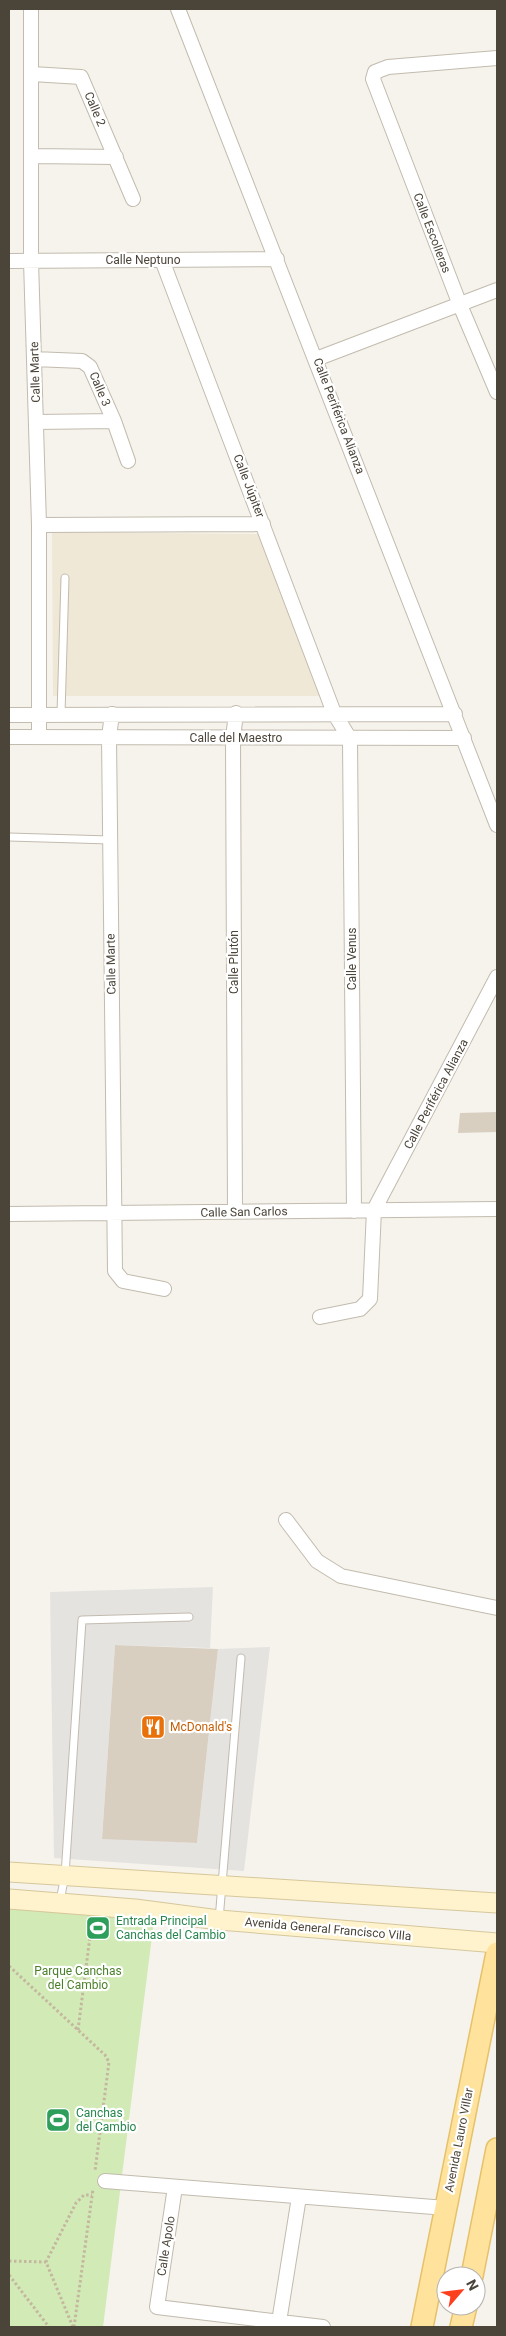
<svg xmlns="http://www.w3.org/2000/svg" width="506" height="2336" viewBox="0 0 506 2336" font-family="Roboto,sans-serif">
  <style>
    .education { fill: #efe8d6 }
    .green { fill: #d2eab5 }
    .parking { fill: #e5e3e0 }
    .building { fill: #d8cfc1 }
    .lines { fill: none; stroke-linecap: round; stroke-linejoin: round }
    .lane-casing { stroke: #c2bbae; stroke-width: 9 }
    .street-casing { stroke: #c2bbae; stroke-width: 16 }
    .secondary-casing { stroke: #d6c79b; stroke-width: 21 }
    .primary-casing { stroke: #e6c16a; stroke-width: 24 }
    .path { stroke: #c4b79f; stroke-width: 3; stroke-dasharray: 2.5 2.5; stroke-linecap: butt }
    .lane { stroke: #fff; stroke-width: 7 }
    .street { stroke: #fff; stroke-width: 14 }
    .secondary { stroke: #fff3cd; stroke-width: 19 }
    .primary { stroke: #ffe39c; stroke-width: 21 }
    .labels { text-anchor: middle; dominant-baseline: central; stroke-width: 4.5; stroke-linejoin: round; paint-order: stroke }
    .street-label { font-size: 12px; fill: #4b4439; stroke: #fff }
    .food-label { font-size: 12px; fill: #c56008; stroke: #fff; text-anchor: start }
    .leisure-label { font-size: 12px; fill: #27864d; stroke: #fff; text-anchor: start }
    .park-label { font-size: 12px; fill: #4a7f2a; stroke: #fff }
  </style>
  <rect width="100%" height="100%" fill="#f6f3ec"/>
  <path class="education" d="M52,532L262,534L320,696H53Z"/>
  <path class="green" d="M9,1899L155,1912L103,2327H9Z"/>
  <path class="parking" d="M213,1587L210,1648L115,1645L102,1838L197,1843L218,1649L270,1647L244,1871L54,1858L50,1592Z"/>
  <path class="building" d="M497,1112V1132L458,1133L460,1113Z
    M115,1645L218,1649L197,1843L102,1839Z"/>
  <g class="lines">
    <defs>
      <path id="lane" d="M61,714L65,578
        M9,837L110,840
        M60,1901L65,1875L82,1620L189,1617
        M219,1920L241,1658"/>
      <path id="street" d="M31,9V261L39,525V736
        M178,9L497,825
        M497,58L388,67L375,72L373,79L460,305L497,392
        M32,74L81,77L133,199
        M33,156L116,157
        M162,260L334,713L350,739L354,1211
        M9,261L277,259
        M34,359L82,361L90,367L114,421L36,422
        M316,359L497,290
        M114,421L128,461
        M39,525L263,524
        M112,714L109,737L115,1271L123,1281L164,1289
        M9,715L455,714
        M9,737L464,738
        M235,1212L233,738L236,713
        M9,1214L497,1209
        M320,1317L360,1309L370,1299L374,1210L497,977
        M286,1520L317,1561L341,1576L497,1608
        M105,2181L446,2208
        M175,2187L157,2307L323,2327
        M279,2322L299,2197"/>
      <path id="secondary" d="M9,1872L497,1903
        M9,1899L135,1909L219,1920L497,1943"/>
      <path id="primary" d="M472,2276L497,2149
        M422,2327L497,1953
        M461,2327L466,2306"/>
    </defs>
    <use href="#lane" class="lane-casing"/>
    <use href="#street" class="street-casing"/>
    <use href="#secondary" class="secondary-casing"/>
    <use href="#primary" class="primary-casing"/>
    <path class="path" d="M9,1966L105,2055L109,2062L95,2171
      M78,2030L92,1921
      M9,2261L46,2262
      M9,2275L49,2327
      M73,2327L46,2262L76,2203L84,2195H92
      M74,2327L93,2189"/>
    <use href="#lane" class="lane"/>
    <use href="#street" class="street"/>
    <use href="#secondary" class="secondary"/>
    <use href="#primary" class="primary"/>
  </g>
  <defs>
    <symbol id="restaurant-square" viewBox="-11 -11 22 22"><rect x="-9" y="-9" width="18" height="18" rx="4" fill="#e8710a" stroke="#fff"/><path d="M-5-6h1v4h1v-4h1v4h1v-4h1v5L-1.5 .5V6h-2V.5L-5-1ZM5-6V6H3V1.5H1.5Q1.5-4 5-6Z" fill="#fff"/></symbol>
    <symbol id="stadium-square" viewBox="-11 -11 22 22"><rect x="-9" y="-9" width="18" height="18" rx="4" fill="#2e9e5b" stroke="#fff"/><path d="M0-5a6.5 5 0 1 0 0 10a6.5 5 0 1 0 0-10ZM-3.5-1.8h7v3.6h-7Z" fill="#fff"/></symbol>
  </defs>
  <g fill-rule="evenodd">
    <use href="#restaurant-square" x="139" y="1713" width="28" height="28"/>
    <use href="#stadium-square" x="84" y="1914" width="28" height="28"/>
    <use href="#stadium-square" x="44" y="2106" width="28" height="28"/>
  </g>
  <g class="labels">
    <g class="street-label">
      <text transform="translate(95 109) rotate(67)">Calle 2</text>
      <text transform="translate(432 233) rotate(69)">Calle Escolleras</text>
      <text x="143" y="260">Calle Neptuno</text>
      <text transform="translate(35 372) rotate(-92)">Calle Marte</text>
      <text transform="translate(100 389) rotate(67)">Calle 3</text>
      <text transform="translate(339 416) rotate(69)">Calle Periférica Alianza</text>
      <text transform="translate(249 486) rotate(69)">Calle Júpiter</text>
      <text x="236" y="738">Calle del Maestro</text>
      <text transform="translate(352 959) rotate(-90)">Calle Venus</text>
      <text transform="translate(234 962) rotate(-90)">Calle Plutón</text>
      <text transform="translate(111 964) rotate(-91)">Calle Marte</text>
      <text transform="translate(436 1094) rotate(-62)">Calle Periférica Alianza</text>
      <text transform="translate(244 1212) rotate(-1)">Calle San Carlos</text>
      <text transform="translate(328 1929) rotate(5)">Avenida General Francisco Villa</text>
      <text transform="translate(459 2140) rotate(-79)">Avenida Lauro Villar</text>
      <text transform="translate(166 2246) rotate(-81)">Calle Apolo</text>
    </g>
    <g class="food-label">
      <text x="170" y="1727">McDonald's</text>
    </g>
    <g class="leisure-label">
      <text x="116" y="1921">Entrada Principal<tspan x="116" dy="14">Canchas del Cambio</tspan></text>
      <text x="76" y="2113">Canchas<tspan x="76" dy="14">del Cambio</tspan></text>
    </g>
    <g class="park-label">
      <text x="78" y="1971">Parque Canchas<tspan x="78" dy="14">del Cambio</tspan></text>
    </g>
  </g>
  <rect width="506" height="2336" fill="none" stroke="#4b4439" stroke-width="20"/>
  <g transform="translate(461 2291) rotate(62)"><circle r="24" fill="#ffffff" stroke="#b7b4b0"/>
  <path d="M0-4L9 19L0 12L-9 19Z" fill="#fc3f1d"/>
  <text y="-8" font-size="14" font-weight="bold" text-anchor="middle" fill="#4b4439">N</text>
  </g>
</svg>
